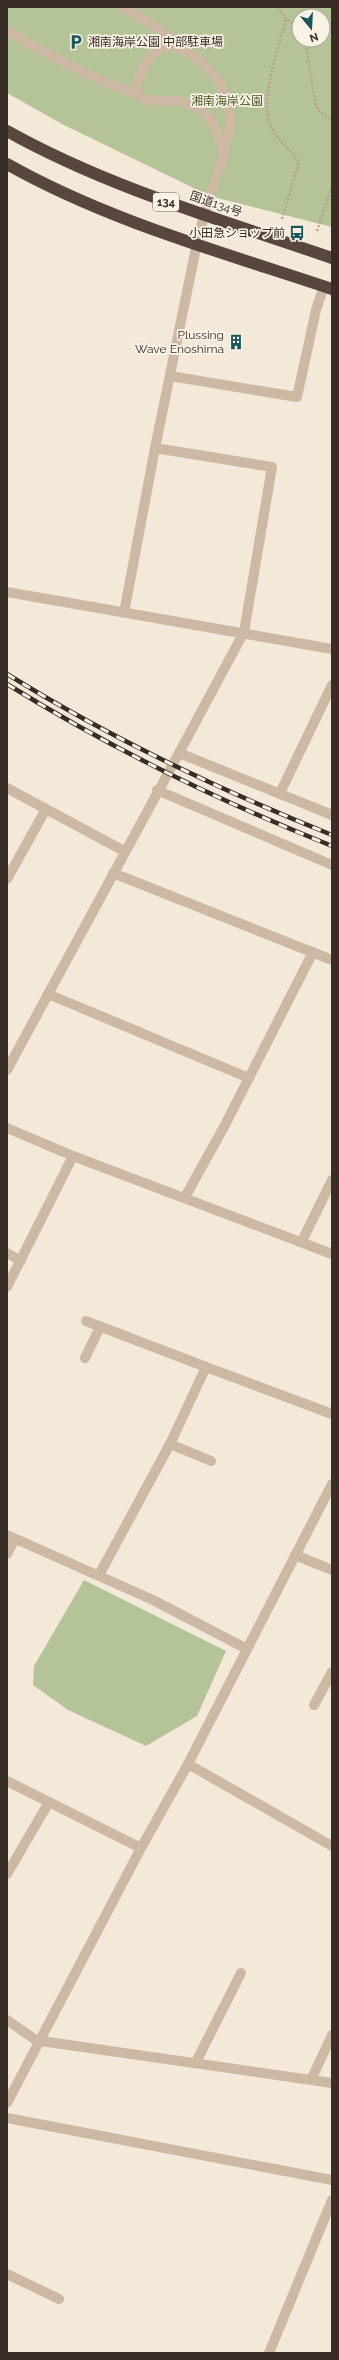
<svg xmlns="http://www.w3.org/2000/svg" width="339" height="2360" viewBox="0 0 339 2360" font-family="Raleway,'Noto Sans JP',sans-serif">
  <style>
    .green { fill: #b4c498; fill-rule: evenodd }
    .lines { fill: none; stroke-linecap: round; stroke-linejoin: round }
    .path { stroke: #b9a18e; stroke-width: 2.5; stroke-dasharray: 2 2; stroke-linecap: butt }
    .lane { stroke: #cdb8a4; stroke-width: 10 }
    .street { stroke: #cdb8a4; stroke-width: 10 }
    .highway { stroke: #59463d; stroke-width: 12 }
    .rail-casing { stroke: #372c26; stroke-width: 4.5 }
    .rail { stroke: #fbf2e6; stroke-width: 3; stroke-dasharray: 9; stroke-linecap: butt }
    .labels { text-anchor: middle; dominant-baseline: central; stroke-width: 3.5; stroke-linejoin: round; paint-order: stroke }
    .shield { fill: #fbf2e6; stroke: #726760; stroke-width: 1 }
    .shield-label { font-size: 11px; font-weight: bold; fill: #372c26 }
    .poi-label { font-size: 12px; fill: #372c26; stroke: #fbf2e6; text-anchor: end }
    .park-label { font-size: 12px; fill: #455828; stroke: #fbf2e6 }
    .street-label { font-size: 12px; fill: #372c26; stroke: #fbf2e6 }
  </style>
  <rect width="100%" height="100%" fill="#f4e8d9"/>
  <path class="green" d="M7,7H332V227L210,196L62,124L7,93ZM299,16H323V40H299Z
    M84,1580L226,1651L197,1716L146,1746L68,1710L33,1685L34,1666Z"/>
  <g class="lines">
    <path class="path" d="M278,7L286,19L299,28
      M305,40L316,106L320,112L332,119
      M282,219L299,162C291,150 276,139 270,125C259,99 280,46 286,19
      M317,231L332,186"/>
    <path class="lane" d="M122,7L164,32L181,48
      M7,31C49,54 89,78 135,93
      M170,45C203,55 229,84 230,120C231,131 226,143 224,154C216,123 206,101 170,101C156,101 146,102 135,93C139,73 148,49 170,45Z
      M170,376L297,397L316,310L324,286
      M280,793L332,685
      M48,994L249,1078
      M302,1241L332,1180
      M7,1253L21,1261
      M86,1321L206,1367
      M85,1358L100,1327
      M170,1444L211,1461
      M295,1555L332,1570
      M314,1705L332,1672
      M196,2062L241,1973"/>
    <path class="street" d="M155,448L272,467L244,632L179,753L332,815
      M7,592L332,649
      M124,613L155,448L197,243L204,215L224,154
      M7,788L124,851
      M157,790L332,865
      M113,873L332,960
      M7,879L46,809
      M7,1070L179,753
      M7,1128L73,1156L332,1254
      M185,1197L225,1125L313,952
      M7,1287L73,1156
      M7,1535L153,1600L247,1649
      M7,1554L15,1539
      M99,1575L170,1444L206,1367L332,1414
      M188,1764L332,1846
      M7,1781L141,1848
      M7,1874L49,1802
      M7,2020L40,2043
      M41,2041L332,2083
      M311,2080L332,2035
      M7,2103L141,1848L188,1764L332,1484
      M7,2118L332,2180
      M7,2274L59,2299
      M269,2353L332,2200"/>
    <path class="highway" d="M7,131C109,188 222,220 332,258
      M7,164C108,221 222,252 332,289"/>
    <defs>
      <path id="rail" d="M7,674C110,738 220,790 332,835
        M7,684C110,748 219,801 332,846"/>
    </defs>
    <use href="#rail" class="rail-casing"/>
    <use href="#rail" class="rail"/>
  </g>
  <defs>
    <symbol id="parking-bare" viewBox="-9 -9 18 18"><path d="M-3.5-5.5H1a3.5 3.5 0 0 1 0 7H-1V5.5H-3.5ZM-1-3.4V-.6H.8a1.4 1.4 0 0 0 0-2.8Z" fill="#18565c" stroke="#fbf2e6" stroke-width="2.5" paint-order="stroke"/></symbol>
    <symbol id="bus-bare" viewBox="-9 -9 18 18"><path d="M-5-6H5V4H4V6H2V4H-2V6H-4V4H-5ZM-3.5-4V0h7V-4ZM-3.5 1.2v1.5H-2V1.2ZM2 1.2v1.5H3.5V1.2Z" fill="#18565c" stroke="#fbf2e6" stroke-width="2.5" paint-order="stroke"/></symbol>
    <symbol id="building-bare" viewBox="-9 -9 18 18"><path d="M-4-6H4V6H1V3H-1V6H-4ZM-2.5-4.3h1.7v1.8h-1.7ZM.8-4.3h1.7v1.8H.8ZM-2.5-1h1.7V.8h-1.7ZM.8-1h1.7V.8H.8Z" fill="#18565c" stroke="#fbf2e6" stroke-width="2.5" paint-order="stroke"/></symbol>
  </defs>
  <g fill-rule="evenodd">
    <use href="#parking-bare" x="65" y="31" width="22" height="22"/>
    <use href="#bus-bare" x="286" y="222" width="22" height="22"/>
    <use href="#building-bare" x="225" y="331" width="22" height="22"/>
  </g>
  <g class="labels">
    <rect class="shield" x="153" y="193" width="26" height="18" rx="3"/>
    <g class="shield-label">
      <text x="166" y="202">134</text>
    </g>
    <g class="poi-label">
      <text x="88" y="42" text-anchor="start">湘南海岸公園 中部駐車場</text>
      <text x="285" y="233">小田急ショップ前</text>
      <text x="224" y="335">Plussing<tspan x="224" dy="14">Wave Enoshima</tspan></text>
    </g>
    <g class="park-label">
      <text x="227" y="101">湘南海岸公園</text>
    </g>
    <g class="street-label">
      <text transform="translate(216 204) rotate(19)">国道134号</text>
    </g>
  </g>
  <rect width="339" height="2360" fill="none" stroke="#372c26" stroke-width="16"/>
  <g transform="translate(311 28) rotate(162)"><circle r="19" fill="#fbf2e6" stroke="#ada399"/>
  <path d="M0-3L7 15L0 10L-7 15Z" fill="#18565c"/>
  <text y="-6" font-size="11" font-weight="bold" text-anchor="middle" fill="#372c26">N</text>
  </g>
</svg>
